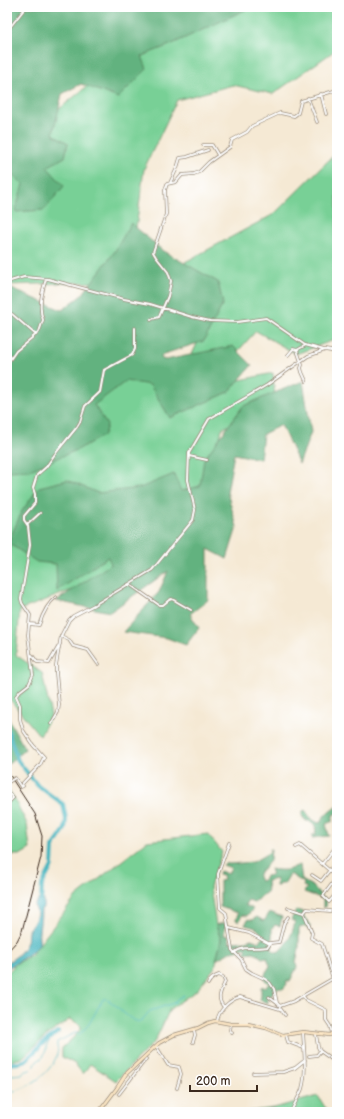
<svg xmlns="http://www.w3.org/2000/svg" width="344" height="1119" viewBox="0 0 344 1119" font-family="'Balsamiq Sans',sans-serif">
  <style>
    .green { fill: #78d096; stroke: #5a7d5a }
    .forest { fill: #62b27f; stroke: #4e6e4e }
    .water { fill: #46b5bf; stroke: #40706e }
    .lines { fill: none; stroke-linecap: round; stroke-linejoin: round }
    .stream { stroke: #46b5bf; stroke-width: 1 }
    .river { stroke: #46b5bf; stroke-width: 4 }
    .minor-casing { stroke: #988a79; stroke-width: 3.5 }
    .secondary-casing { stroke: #988a79; stroke-width: 4 }
    .minor { stroke: #fff; stroke-width: 2 }
    .secondary { stroke: #fce6c4; stroke-width: 2.5 }
    .rail { stroke: #3b2a1e; stroke-width: 1 }
    .minor-bridge-casing { stroke: #988a79; stroke-width: 3.5; stroke-linecap: butt }
    .minor-bridge { stroke: #fff; stroke-width: 2 }
  </style>
  <rect width="100%" height="100%" fill="#fff"/>
  <filter id="ink" filterUnits="userSpaceOnUse"><feTurbulence type="fractalNoise" baseFrequency=".025" numOctaves="2"/><feDisplacementMap in="SourceGraphic" scale="8" xChannelSelector="R" yChannelSelector="G"/><feConvolveMatrix kernelMatrix="1 2 1 2 8 2 1 2 1" color-interpolation-filters="sRGB"/></filter>
  <filter id="wash" filterUnits="userSpaceOnUse"><feTurbulence type="fractalNoise" baseFrequency=".012" numOctaves="4" result="noise"/><feDisplacementMap in="SourceGraphic" scale="16" xChannelSelector="R" yChannelSelector="G"/><feGaussianBlur stdDeviation="0.9" result="paint"/><feColorMatrix in="noise" values="0 0 0 0 0 0 0 0 0 0 0 0 0 0 0 0 0 1.4 0 .05"/><feComposite in="paint" operator="in"/></filter>
  <g filter="url(#wash)">
    <rect width="100%" height="100%" fill="#f5e9d4"/>
    <path class="green" d="M214,7H337V49L273,94L233,85L177,100L144,169L136,229L104,282L7,285V182L35,129L120,59Z
      M337,152V339L296,354L256,331L239,350L178,384L202,333L185,262L274,214Z
      M273,373L275,399L222,429L208,486L111,551L118,565L72,590L20,610L16,655L42,673L51,715L40,736L7,696V464L90,395L143,374L231,382Z
      M7,789L13,796L27,824L30,849L20,855H7Z
      M208,834L222,852L210,887L216,925L221,940L215,967L197,990L170,1009L155,1041L116,1081L90,1064L83,1074L75,1064L62,1057V1048L76,1035L81,1028L79,1024L70,1019L46,1036L22,1058L7,1062V973L17,963L31,955L76,897L147,841Z
      M318,1096L328,1112H244L274,1108Z"/>
    <path class="forest" d="M7,7H248L249,8L170,45L142,56L147,69L118,98L81,84L62,94L53,134L68,143L65,157L47,167L64,186L44,210L15,212L23,184L7,169Z
      M131,223L163,251L218,282L223,304L204,341L164,354L161,356L162,359L166,360L233,346L252,365L229,392L170,418L150,385L126,381L94,405L107,425L104,435L79,449L30,470L7,471V287L62,310L82,295L115,251Z
      M303,381L311,432L299,464L281,425L263,434L260,459L234,454L227,492L237,527L227,559L208,549V600L190,614L199,628L186,645L167,638L123,632L159,592L168,571L110,612L56,601L111,564L108,557L57,591L56,564L37,562L8,543L22,511L39,487L67,480L98,493L140,488L174,474L181,491L200,486L204,459L243,406Z
      M7,716L25,749L7,765Z
      M337,806V813L333,815V821L326,824L329,836L312,838V835H316L315,825L309,821H306L302,816L303,811L305,810L312,820L319,823L322,821L324,816Z
      M270,849H271L270,861L260,872L258,877L260,881L264,880L266,876L272,875L270,869C277,870 285,871 290,869C294,867 296,866 300,865L302,880L314,887L322,897L326,900V907H323V899L304,892L307,888L303,886L304,883L290,874L284,884H279L278,886H276V879L267,881L268,891L254,902L248,900L245,905L253,909L247,916L242,915L239,922L236,920L238,913L220,907V881L224,880L223,875L219,874L220,871L228,874L231,868L223,865L225,863L229,864L253,862L270,852Z
      M296,910L304,912L303,916L311,925L307,928L306,926L299,928V949L296,962L297,967L290,981H286L287,984L283,989L278,988L268,999V1003L260,1000L261,996V987L262,986L264,988L269,984L264,979L266,972L270,966L267,957L262,958L254,952L245,953V951L247,949L246,948L232,951L216,960L221,940L216,925L226,922L224,935L229,936L230,942L246,941L251,939L259,942L264,936L256,928L245,925L248,919L252,920L257,917L264,921L270,912L282,917L280,926L275,925L272,928V950L278,952C288,943 292,935 295,922L291,920Z"/>
    <path class="water" d="M39,899L44,900V906L41,910C41,917 40,924 39,932C38,936 40,941 39,944C37,951 13,964 7,969V962C16,958 23,951 27,942C28,938 27,935 28,932C32,924 41,915 34,906Z"/>
    <g class="lines">
      <path class="stream" d="M108,1000C119,1006 127,1020 140,1022L150,1011L174,1003L177,999L184,995
        M7,1077L11,1075L23,1074V1072L30,1070L35,1065L36,1062L43,1057L46,1050V1046L54,1034
        M7,1092C25,1092 53,1072 57,1054C59,1050 56,1046 57,1042L75,1033L80,1034L89,1024L103,999H106"/>
      <path class="river" d="M7,728L18,761L38,786L63,804L66,819L65,829L53,847L52,866L42,885L41,903
        M7,1064L19,1063L26,1060L44,1042L58,1032"/>
    </g>
  </g>
  <g filter="url(#ink)">
    <g class="lines">
      <defs>
        <path id="minor" d="M7,31L26,7
          M7,87L11,88
          M321,94L326,114
          M308,98L317,122
          M203,145H212L218,155
          M170,183L177,168L180,158L187,157L208,150
          M7,282L24,277L48,279L124,299L150,304L192,317L210,321L237,322L266,318L305,345L324,350
          M12,314L36,335
          M151,320L152,319L159,317L168,296L171,281L168,272L156,257L153,252L166,214L165,190L167,184L176,182L182,175L194,174L199,172L209,162L230,147L232,140L247,132L252,126L280,113L294,116L298,113L301,101L337,90
          M297,350L302,365L301,368L302,372L306,381
          M288,355L293,349L297,350L306,345
          M7,364L16,351L39,332L43,320C38,307 42,292 46,279
          M189,456L207,460
          M28,524L40,513
          M129,584L159,605H163L169,600L172,599L191,610
          M30,624L39,625C42,616 48,603 56,597
          M61,636L69,640L73,646L88,650L98,664
          M32,655L37,662L49,663L60,644
          M51,724L58,712L59,705L56,673V665L61,636L69,620L73,616L94,605L152,570L193,520L195,510L188,480L189,453L209,419L267,385L308,356L325,350L337,352
          M15,778L21,787L23,786L22,784L40,765L44,757L33,745L23,730L20,719V705L16,696L20,691L29,684L33,675L28,635L30,615L22,603L21,599L30,545L28,526L24,520V516L35,503V494L33,488L37,475L46,467L55,454L77,427L80,422L85,406L100,392L104,370L132,355L135,349V328
          M7,791L13,798L7,804
          M229,843L218,874L220,908L226,913L232,950L241,959L246,969L252,973L265,979L270,983L274,989L277,1003L280,1006L294,1001L337,976
          M296,847L300,845L337,877
          M322,864L335,848L337,847
          M312,875L321,881L337,861
          M337,877L323,896L329,902L337,893
          M288,908L304,913L312,933L311,938L322,944L333,979
          M335,912L337,909
          M304,913L307,909L330,911
          M335,919L337,918
          M229,928L249,933L270,944L268,947C257,949 243,945 234,953
          M270,943L279,942L284,923L288,917
          M208,984C210,979 213,977 219,975L223,977L225,982C221,991 216,999 224,1007
          M303,996L306,1000L326,1010V1020L330,1026L332,1033
          M269,997L277,1003
          M280,1008L285,1015
          M217,1021C219,1010 229,1000 240,997L280,1009
          M231,1024L230,1030L232,1033
          M316,1034L318,1047L320,1051L337,1063
          M286,1035L288,1042L304,1048
          M193,1042L195,1035L194,1030
          M156,1046L168,1065L179,1067L181,1074L177,1088
          M309,1056L317,1055L320,1051
          M253,1073L283,1072L295,1068L305,1060
          M337,1077V1081
          M119,1094L146,1059
          M291,1112C294,1104 299,1097 302,1089C307,1071 304,1051 303,1032"/>
        <path id="secondary" d="M99,1112L117,1088L126,1074L159,1043L174,1035L198,1028L208,1023L215,1021L231,1024H248L266,1028L283,1035L303,1032L330,1035L337,1029"/>
      </defs>
      <use href="#minor" class="minor-casing"/>
      <use href="#secondary" class="secondary-casing"/>
      <use href="#minor" class="minor"/>
      <use href="#secondary" class="secondary"/>
      <path class="rail" d="M7,770L14,782L35,814L42,836L41,857L22,931L17,941L7,952"/>
      <defs>
        <path id="minor-bridge" d="M7,783L15,778"/>
      </defs>
      <use href="#minor-bridge" class="minor-bridge-casing"/>
      <use href="#minor-bridge" class="minor-bridge"/>
    </g>
  </g>
  <rect width="344" height="1119" fill="none" stroke="#fff" stroke-width="24"/>
  <path d="M190 1085v6h67v-6" fill="none" stroke="#3b2a1e" stroke-width="2"/>
  <text x="196" y="1085" font-size="12" fill="#3b2a1e" stroke="#ffffff" stroke-width="3" paint-order="stroke">200 m</text>
</svg>
